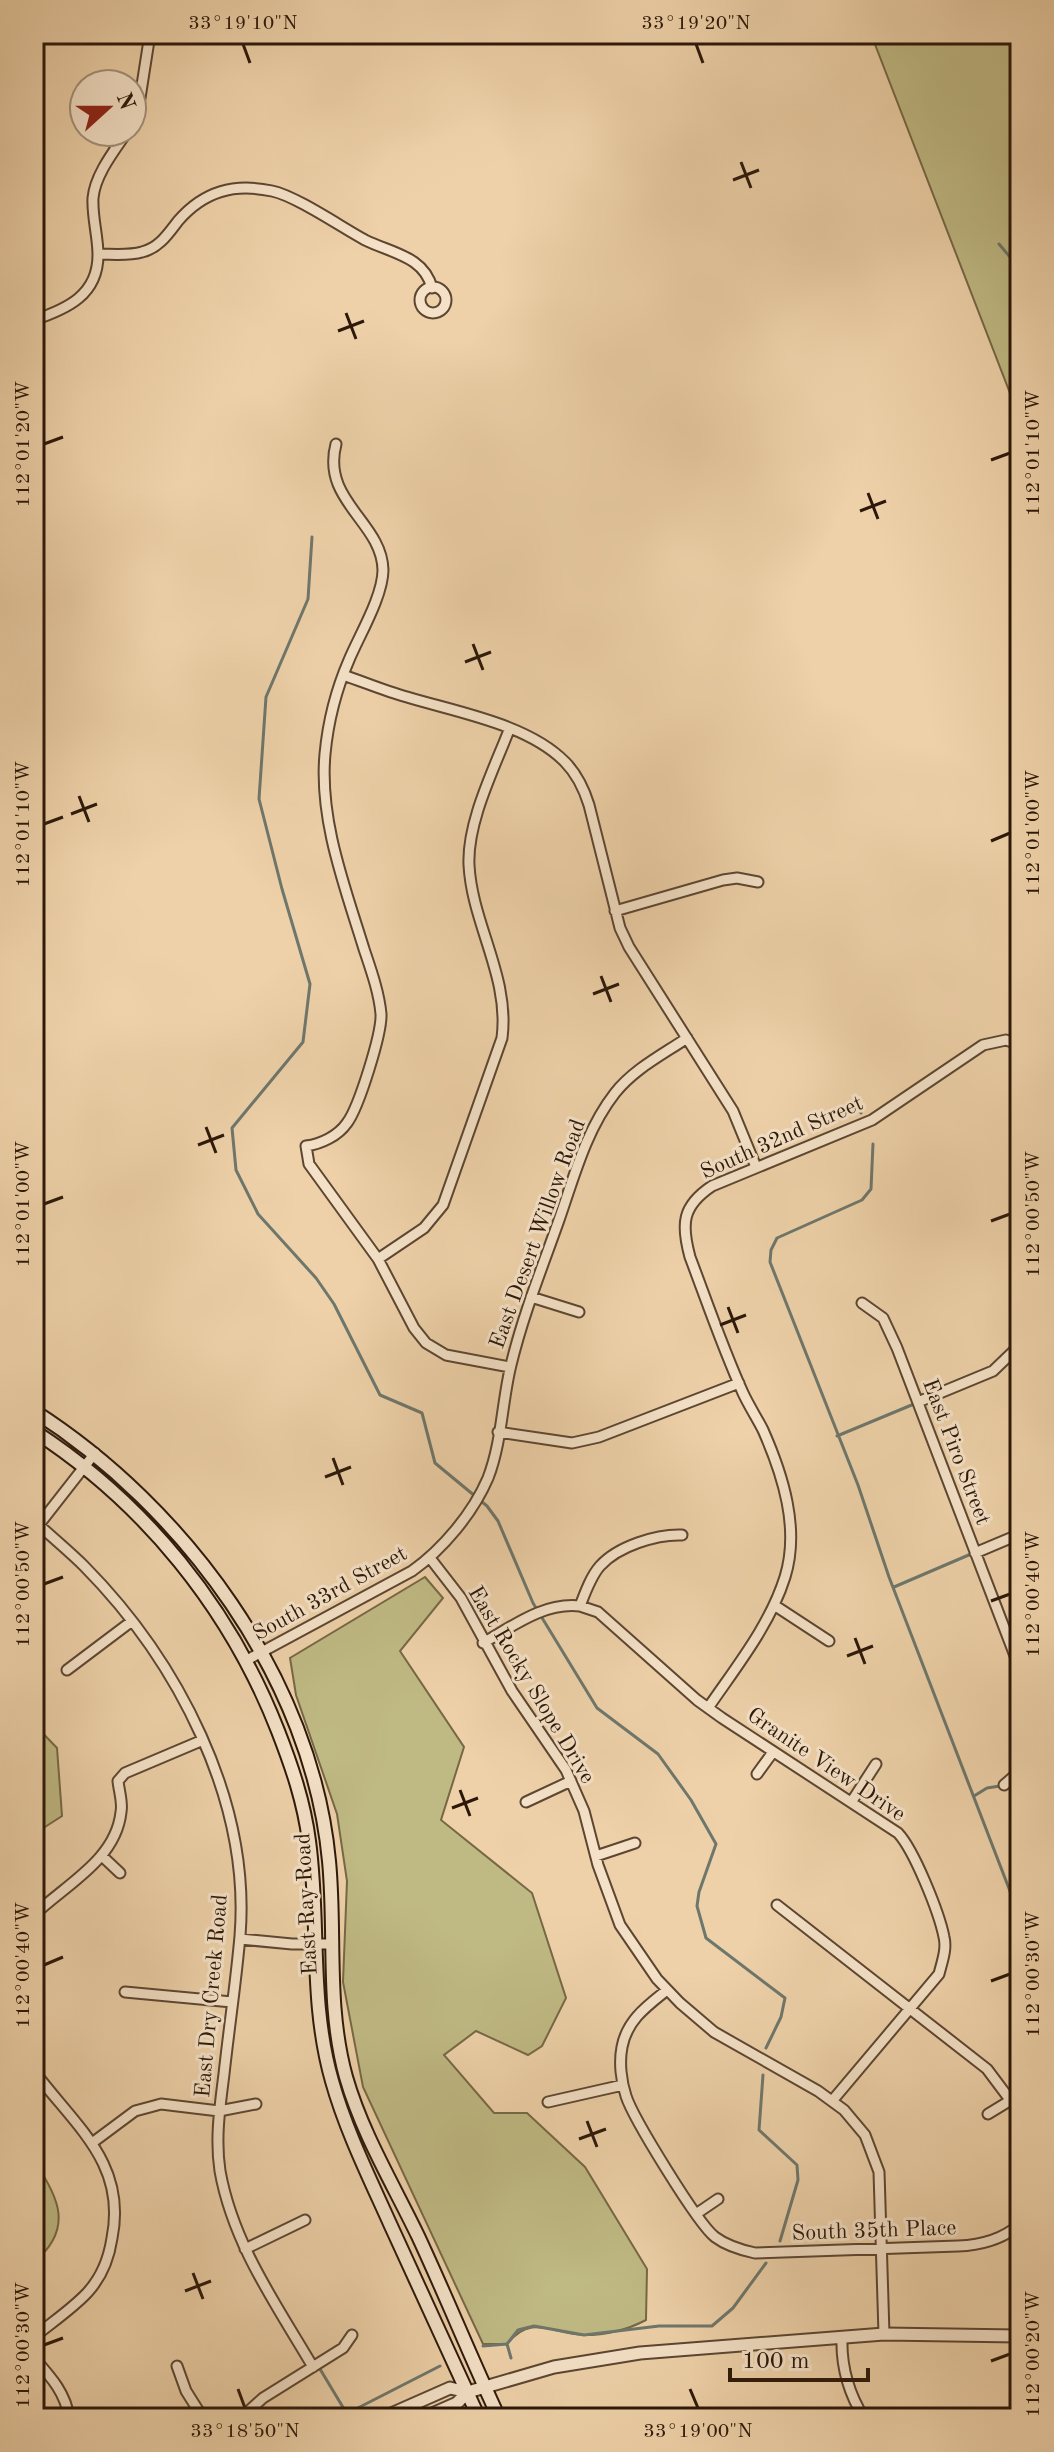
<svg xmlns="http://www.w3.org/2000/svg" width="1054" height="2452" viewBox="0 0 1054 2452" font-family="'Old Standard TT',serif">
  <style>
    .green { fill: #bfb983; stroke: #766846; stroke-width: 2 }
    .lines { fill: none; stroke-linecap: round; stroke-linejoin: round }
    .stream { stroke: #6e776c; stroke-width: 3 }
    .minor-casing { stroke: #5c4632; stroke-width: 13 }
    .tertiary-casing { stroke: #5c4632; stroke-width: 15 }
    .secondary-casing { stroke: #2c180a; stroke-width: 16 }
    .minor { stroke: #f4e1c7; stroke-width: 9 }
    .tertiary { stroke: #f4e1c7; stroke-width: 11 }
    .secondary { stroke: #f4e1c7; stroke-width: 12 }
    .ticks { fill: none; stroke: #2c180a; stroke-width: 3 }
    .labels { text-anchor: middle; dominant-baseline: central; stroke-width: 6; stroke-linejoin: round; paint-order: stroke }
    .street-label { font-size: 22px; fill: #2c180a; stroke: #f4e1c7 }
    .neatline { fill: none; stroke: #2c180a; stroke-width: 3 }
    .ticks-label { font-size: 20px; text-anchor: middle; fill: #2c180a }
  </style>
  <rect width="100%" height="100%" fill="#eed1a9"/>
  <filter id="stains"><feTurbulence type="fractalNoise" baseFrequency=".0025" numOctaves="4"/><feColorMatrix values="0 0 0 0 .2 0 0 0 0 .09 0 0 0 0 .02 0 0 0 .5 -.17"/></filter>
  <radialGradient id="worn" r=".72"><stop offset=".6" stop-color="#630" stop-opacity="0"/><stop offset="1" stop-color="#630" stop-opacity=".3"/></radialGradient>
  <path class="green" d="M871,34H1020V419Z
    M425,1577L443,1598L400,1651L464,1747L441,1820L532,1893L566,1998L542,2046L528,2055L476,2031L444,2055L494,2113H527L585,2167L647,2269L646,2320C627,2330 606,2335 584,2335C551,2334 532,2313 507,2344H483L363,2087L343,1982L347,1881L337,1814L296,1695L290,1658Z
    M34,1724L57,1748L62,1816L34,1834Z
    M34,2161C59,2197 74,2229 34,2262Z"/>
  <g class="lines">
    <path class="stream" d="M999,244L1020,269
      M312,537L308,599L266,697L259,799L282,889L310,984L303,1042L232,1128L236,1170L258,1214L316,1278L334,1304L380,1395L422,1413L435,1463L487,1506L498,1521L533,1603L597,1708L658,1754L691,1800L716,1844L699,1892L697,1906L706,1938L785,1998L781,2017L766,2048
      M859,1106L861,1113
      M873,1144L871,1189L862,1200L777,1238L771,1250L770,1262L858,1485L889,1577L1020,1917
      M837,1436L914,1404
      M894,1587L971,1554
      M974,1796L987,1788L1000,1786
      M763,2075L759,2130L797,2165L798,2180L780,2241
      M507,2344L511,2358
      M483,2346L507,2344L518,2330L534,2326L584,2335L659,2326H712L733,2308L766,2263
      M320,2369L344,2409L350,2412L440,2366"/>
    <defs>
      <path id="minor" d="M132,124L140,98L150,34
        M98,254C112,254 128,256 142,252C159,248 168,234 178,221C204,191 234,183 272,191C296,196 341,227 365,240C391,253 424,256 432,288
        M420 300a13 13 0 1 1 26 0a13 13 0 1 1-26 0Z
        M34,320C67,309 98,295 98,255C98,236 92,217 93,198C95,175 114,151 127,132
        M336,444C321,501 382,522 383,570C383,596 359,636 349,660C336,690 328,722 325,754C319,820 345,887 364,949C371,970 379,992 381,1014C382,1033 359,1107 347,1123C338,1136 321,1144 306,1146L309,1164L378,1259L414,1328L426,1343L446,1355L510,1367
        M343,675C364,682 385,691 407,697C456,712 528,724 565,762C577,774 584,789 589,805L620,928L629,947L733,1111L756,1167
        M615,911L723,880L737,878L758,882
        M378,1259L424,1228L443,1205L502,1038C510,977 472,924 469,865C467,822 494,769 509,730
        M531,1297L579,1312
        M862,1303L883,1318L897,1348L1020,1669
        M918,1402L993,1371L1020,1345
        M498,1432L572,1443L599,1437L739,1383
        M39,1525C54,1539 70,1552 84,1566C177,1660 251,1800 240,1936C236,1982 229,2028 224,2074C220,2106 215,2139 220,2171C233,2244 276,2304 313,2367
        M34,1531L95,1453
        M975,1553L1020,1534
        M430,1558L461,1598L512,1691L566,1770L584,1811L598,1865L620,1925L657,1979L680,2003L714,2032L818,2091L844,2110L865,2135L879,2172L884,2334
        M774,1605L829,1641
        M580,1606L598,1612L697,1700L722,1718L898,1833C914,1850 939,1912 944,1937C947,1949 942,1962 939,1974L832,2101
        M483,1643C513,1626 544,1602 580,1606C585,1593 591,1576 600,1566C618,1546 657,1534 682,1535
        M247,1660L412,1571C443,1549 473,1513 488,1478C502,1442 502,1401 511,1365C523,1315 542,1268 559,1220C574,1177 586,1130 615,1093C634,1069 662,1055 687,1038
        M67,1670L132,1621
        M708,1708C736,1667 770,1625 785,1577C800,1529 783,1475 763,1430C757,1418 749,1406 743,1393C723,1349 707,1302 690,1257C681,1224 682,1206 712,1186L872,1120L983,1045L1006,1040L1020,1045
        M757,1774L773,1752
        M1004,1785L1020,1771
        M852,1801L876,1764
        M526,1802L571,1781
        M102,1856L120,1873
        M596,1856L635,1843
        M777,1905L987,2069L1020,2113
        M34,1915C65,1885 116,1860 121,1812C123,1803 119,1791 118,1781L125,1773L203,1740
        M240,1939L292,1944H331
        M667,1990C647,2006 627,2020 622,2047C619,2062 621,2081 626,2096C633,2118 698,2224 715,2237C727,2246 741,2250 755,2253L958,2246C981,2245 1002,2240 1020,2224
        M125,1992L232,2002
        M34,2071C75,2126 127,2163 112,2238C109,2258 101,2278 87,2293C72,2309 51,2323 34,2337
        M548,2102L623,2085
        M988,2114L1011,2100
        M92,2143L135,2111L150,2107L161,2104L219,2111L256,2104
        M696,2214L718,2199
        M245,2249L305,2220
        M842,2337C841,2365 849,2394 864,2418
        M34,2358C50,2376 66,2393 69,2418
        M177,2366L186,2391L203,2418
        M241,2418L263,2398L343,2348L352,2335"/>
      <path id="tertiary" d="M382,2418L450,2388L468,2392L554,2367L640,2353L884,2334L1020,2336
        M423,2418L457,2403L468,2392"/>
      <path id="secondary" d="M34,1411C184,1507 312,1679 329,1861C336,1933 326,2005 346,2077C362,2133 393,2184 418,2236C446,2296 471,2358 499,2418
        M34,1431C145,1503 230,1608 278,1731C292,1767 304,1802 309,1841C320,1921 309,2001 332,2081C346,2131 370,2179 391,2226C420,2290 450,2354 479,2418"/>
    </defs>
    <use href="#minor" class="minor-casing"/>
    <use href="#tertiary" class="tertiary-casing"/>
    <use href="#secondary" class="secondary-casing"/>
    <use href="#minor" class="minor"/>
    <use href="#tertiary" class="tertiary"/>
    <use href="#secondary" class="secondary"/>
  </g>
  <path class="ticks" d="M243,44L250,63M696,44L703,63M741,162L751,188M733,180L759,170M346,313L356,339M338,331L364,321M44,444L63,437M991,460L1010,453M868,493L878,519M860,511L886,501M473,644L483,670M465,662L491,652M79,796L89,822M71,814L97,804M44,824L63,817M991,841L1010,833M601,976L611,1002M593,994L619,984M206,1127L216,1153M198,1145L224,1135M44,1204L63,1197M991,1221L1010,1214M728,1307L738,1333M720,1325L746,1315M333,1458L343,1485M325,1477L351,1467M44,1584L63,1577M991,1601L1010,1594M855,1638L865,1664M847,1656L873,1646M460,1790L470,1816M452,1808L478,1798M44,1965L63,1957M991,1981L1010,1974M587,2121L597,2147M579,2139L606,2129M193,2273L203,2299M185,2291L211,2281M44,2345L63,2338M991,2361L1010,2354M238,2389L245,2408M690,2389L698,2408"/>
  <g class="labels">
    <g class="street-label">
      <text transform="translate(782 1138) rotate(-24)">South 32nd Street</text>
      <text transform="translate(538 1234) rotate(-70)">East Desert Willow Road</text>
      <text transform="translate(956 1452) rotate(69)">East Piro Street</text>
      <text transform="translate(330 1594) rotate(-29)">South 33rd Street</text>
      <text transform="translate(531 1685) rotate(59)">East Rocky Slope Drive</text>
      <text transform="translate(826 1765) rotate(34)">Granite View Drive</text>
      <text transform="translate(307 1904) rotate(-93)">East Ray Road</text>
      <text transform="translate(212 1996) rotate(-85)">East Dry Creek Road</text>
      <text transform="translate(874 2231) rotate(-2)">South 35th Place</text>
    </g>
  </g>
  <rect width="1054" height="2452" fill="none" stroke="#eed1a9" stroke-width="88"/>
  <g transform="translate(108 108) rotate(69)"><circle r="38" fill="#f4e1c7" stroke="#a4917b" stroke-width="2"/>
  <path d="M0-6L14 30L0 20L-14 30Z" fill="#8f2418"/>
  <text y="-12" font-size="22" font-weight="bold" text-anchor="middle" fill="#2c180a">N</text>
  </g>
  <path d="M730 2368v12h138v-12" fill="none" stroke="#2c180a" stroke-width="4"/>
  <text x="742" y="2368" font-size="24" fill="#2c180a" stroke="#f4e1c7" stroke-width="6" paint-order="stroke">100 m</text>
  <rect x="44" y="44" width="966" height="2364" class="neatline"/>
  <g class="ticks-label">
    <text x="243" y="29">33°19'10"N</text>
    <text x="696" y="29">33°19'20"N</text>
    <text transform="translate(22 444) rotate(-90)" y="7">112°01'20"W</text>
    <text transform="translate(1032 453) rotate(-90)" y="7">112°01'10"W</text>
    <text transform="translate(22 824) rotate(-90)" y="7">112°01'10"W</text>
    <text transform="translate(1032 833) rotate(-90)" y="7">112°01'00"W</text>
    <text transform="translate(22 1204) rotate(-90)" y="7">112°01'00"W</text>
    <text transform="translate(1032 1214) rotate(-90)" y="7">112°00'50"W</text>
    <text transform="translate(22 1584) rotate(-90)" y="7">112°00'50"W</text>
    <text transform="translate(1032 1594) rotate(-90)" y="7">112°00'40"W</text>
    <text transform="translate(22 1965) rotate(-90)" y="7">112°00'40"W</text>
    <text transform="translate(1032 1974) rotate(-90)" y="7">112°00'30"W</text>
    <text transform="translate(22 2345) rotate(-90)" y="7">112°00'30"W</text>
    <text transform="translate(1032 2354) rotate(-90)" y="7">112°00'20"W</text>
    <text x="245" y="2437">33°18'50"N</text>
    <text x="698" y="2437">33°19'00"N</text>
  </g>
  <rect width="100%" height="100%" filter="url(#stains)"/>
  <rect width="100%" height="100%" fill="url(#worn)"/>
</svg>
